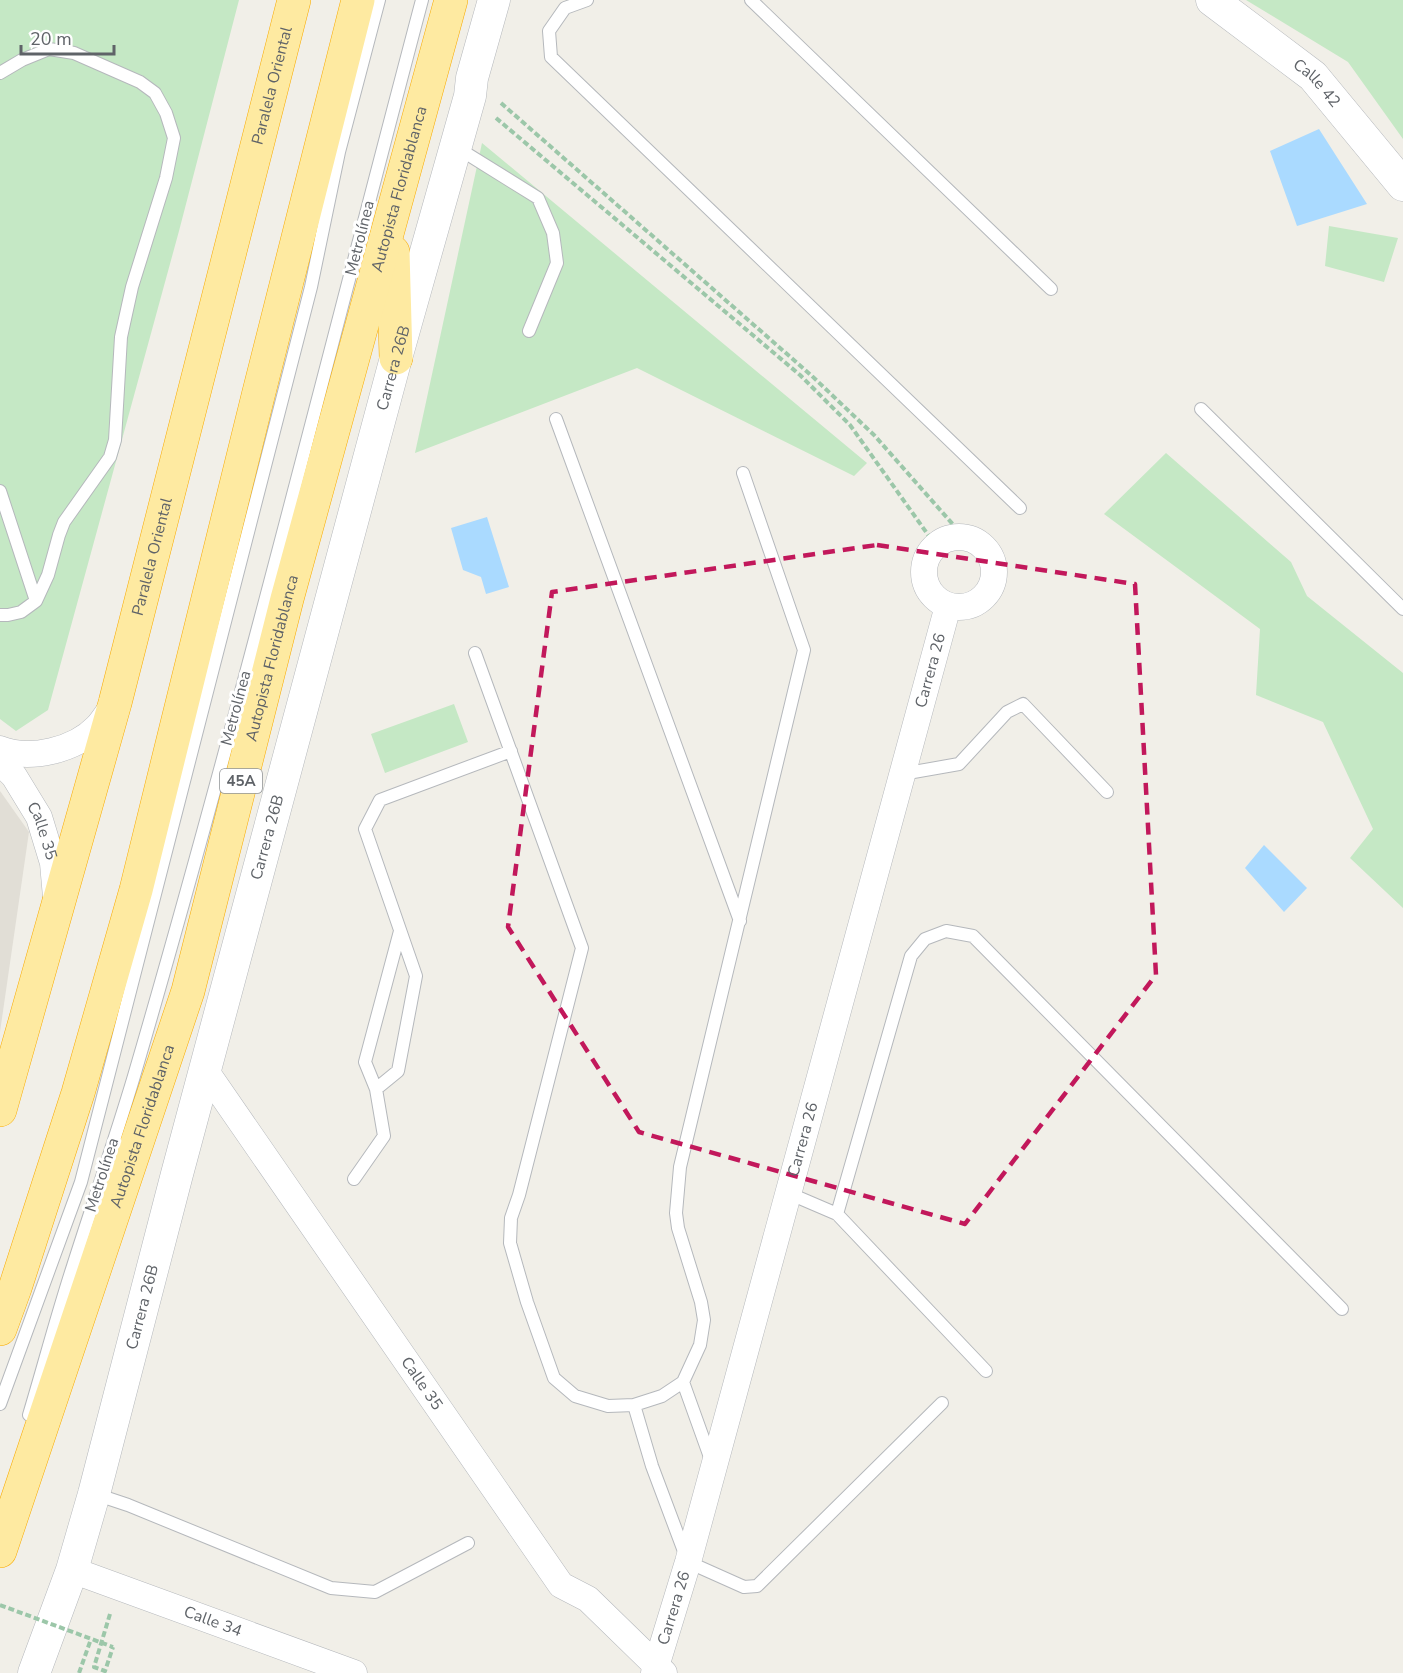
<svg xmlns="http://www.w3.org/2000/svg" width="1403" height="1673" viewBox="0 0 1403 1673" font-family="'Nunito Sans',sans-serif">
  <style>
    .education { fill: #e1ded6 }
    .green { fill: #c5e8c5 }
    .water { fill: #aadaff }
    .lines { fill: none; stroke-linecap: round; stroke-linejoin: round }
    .service-casing { stroke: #b5b8bc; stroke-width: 14 }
    .minor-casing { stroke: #b5b8bc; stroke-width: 27 }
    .tertiary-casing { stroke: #b5b8bc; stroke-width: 33 }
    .trunk-casing { stroke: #f9ab00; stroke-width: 34 }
    .path { stroke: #9cc7a9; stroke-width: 4; stroke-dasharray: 6 3; stroke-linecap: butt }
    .service { stroke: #fff; stroke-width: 12 }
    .minor { stroke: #fff; stroke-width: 26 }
    .tertiary { stroke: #fff; stroke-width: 32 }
    .trunk { stroke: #feeaa1; stroke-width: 33 }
    .path-bridge { stroke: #9cc7a9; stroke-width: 4; stroke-dasharray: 6 3; stroke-linecap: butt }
    .marked { fill: none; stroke: #c2185b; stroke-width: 4.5; stroke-dasharray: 12 8; stroke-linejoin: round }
    .labels { text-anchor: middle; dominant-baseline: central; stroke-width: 6; stroke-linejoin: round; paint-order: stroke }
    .shield { fill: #fff; stroke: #8f9295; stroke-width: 1.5 }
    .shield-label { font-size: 15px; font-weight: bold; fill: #5f6368 }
    .street-label { font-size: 16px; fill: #5f6368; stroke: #fff }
  </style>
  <rect width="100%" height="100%" fill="#f1efe8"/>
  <path class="education" d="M0,791L29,832L0,1032Z"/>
  <path class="green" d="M0,0H239L179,231L48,710L16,731L0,719Z
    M1246,0H1403V139L1348,62Z
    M482,143L867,463L854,476L637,368L415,453Z
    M1329,226L1398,238L1384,282L1325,266Z
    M1166,453L1291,562L1307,596L1403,673V908L1350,858L1373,829L1323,722L1256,695L1260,629L1104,514Z
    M454,704L468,742L385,773L371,734Z"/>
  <path class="water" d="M1319,129L1367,204L1297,226L1270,151Z
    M487,517L509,587L486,594L481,577L463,570L451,528Z
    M1264,845L1307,888L1284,912L1245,868Z"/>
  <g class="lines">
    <defs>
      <path id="service" d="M587,0L565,8L549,31L551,57L1020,508
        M751,0L1051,289
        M0,73L22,60L49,49L74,53L140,82L155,93L166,113L174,138L166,178L132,287L121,337L115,440L110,457L64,522L59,535L48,575L36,601L21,612L8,615H0
        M456,147L538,198L553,233L557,263L529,331
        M1201,409L1403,609
        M556,419L740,921
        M0,491L36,601
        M475,653L582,948L519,1195L511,1218L510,1243L527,1302L554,1378L575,1396L608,1406L634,1405L662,1396L683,1382L700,1345L704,1320L701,1302L678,1228L676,1213L680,1167L804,650L743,473
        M902,774L959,764L1007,712L1023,704L1107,792
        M400,931L365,1062L376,1089L398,1071L416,976L365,829L380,800L511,751
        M354,1179L384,1136L376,1089
        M788,1193L837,1214L911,956L925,939L946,931L973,936L1342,1309
        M837,1214L986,1371
        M683,1382L711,1460
        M0,1404L81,1182L311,287L339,152L379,0
        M634,1405L652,1466L688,1562L744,1587L757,1586L942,1403
        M29,1415C44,1365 57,1315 73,1266C93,1203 115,1140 134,1076C238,720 327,359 422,0
        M95,1494L128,1505L331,1588L375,1592L468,1543"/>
      <g id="minor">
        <circle cx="959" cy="572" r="35"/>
        <path d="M0,749C30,761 75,750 97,727C102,722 107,714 111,708"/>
        <path id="s1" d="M0,762L14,776L39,817L53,863L56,897"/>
        <path id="s2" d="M205,1070L561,1585L588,1599L664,1673"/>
        <path id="s3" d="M72,1570L354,1673"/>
        <path id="s4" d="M654,1673L688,1562L948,606"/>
      </g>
      <g id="tertiary">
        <path id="s5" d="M1212,0L1313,76L1403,185"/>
        <path id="s6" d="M34,1673L72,1570L94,1494L177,1174L396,358L470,96L472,78L494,0"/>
      </g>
      <g id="trunk">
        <path d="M393,252L396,358"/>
        <path id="s7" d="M0,1110L115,703L294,0"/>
        <path d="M0,1329L15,1288L78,1093L136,890L258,396L358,0"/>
        <path id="s8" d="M0,1551L188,991L287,599L451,0"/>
      </g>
    </defs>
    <use href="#service" class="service-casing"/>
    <use href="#minor" class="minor-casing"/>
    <use href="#tertiary" class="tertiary-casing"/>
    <use href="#trunk" class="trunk-casing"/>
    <path class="path" d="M501,103L812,376L874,435L964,537
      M496,118L800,375L850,425L936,546
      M110,1614L94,1667L105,1671L113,1647
      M79,1673L91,1639"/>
    <use href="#service" class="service"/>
    <use href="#minor" class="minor"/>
    <use href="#tertiary" class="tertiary"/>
    <use href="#trunk" class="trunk"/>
    <path class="path-bridge" d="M0,1605L113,1647"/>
  </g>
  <path class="marked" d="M877,545L1135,584L1156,975L965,1224L639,1132L508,927L552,592Z"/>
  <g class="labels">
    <rect class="shield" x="220" y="769" width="42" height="24" rx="4.5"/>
    <g class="shield-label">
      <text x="241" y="781">45A</text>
    </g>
    <g class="street-label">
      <text stroke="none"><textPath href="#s5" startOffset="134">Calle 42</textPath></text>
      <text stroke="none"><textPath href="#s7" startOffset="1060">Paralela Oriental</textPath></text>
      <text stroke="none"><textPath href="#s8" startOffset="1420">Autopista Floridablanca</textPath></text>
      <text transform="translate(360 238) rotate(-76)">Metrolínea</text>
      <text stroke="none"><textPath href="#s6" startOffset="1354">Carrera 26B</textPath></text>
      <text stroke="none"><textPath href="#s7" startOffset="574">Paralela Oriental</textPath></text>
      <text stroke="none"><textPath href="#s8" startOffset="934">Autopista Floridablanca</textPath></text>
      <text stroke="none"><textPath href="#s4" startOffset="1040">Carrera 26</textPath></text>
      <text transform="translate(236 708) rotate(-75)">Metrolínea</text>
      <text stroke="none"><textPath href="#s1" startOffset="82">Calle 35</textPath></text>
      <text stroke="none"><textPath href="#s6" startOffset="868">Carrera 26B</textPath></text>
      <text stroke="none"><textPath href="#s8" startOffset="448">Autopista Floridablanca</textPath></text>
      <text stroke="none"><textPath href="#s4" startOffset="554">Carrera 26</textPath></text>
      <text transform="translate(102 1175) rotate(-72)">Metrolínea</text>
      <text stroke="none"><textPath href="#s6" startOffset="382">Carrera 26B</textPath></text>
      <text stroke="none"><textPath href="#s2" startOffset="381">Calle 35</textPath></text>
      <text stroke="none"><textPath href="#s4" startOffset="68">Carrera 26</textPath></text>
      <text stroke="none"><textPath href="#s3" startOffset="150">Calle 34</textPath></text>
    </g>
  </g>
  <path d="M21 45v9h93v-9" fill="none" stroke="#5f6368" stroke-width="3"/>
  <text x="30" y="45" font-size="18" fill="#5f6368" stroke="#ffffff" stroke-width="4.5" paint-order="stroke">20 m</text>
</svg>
